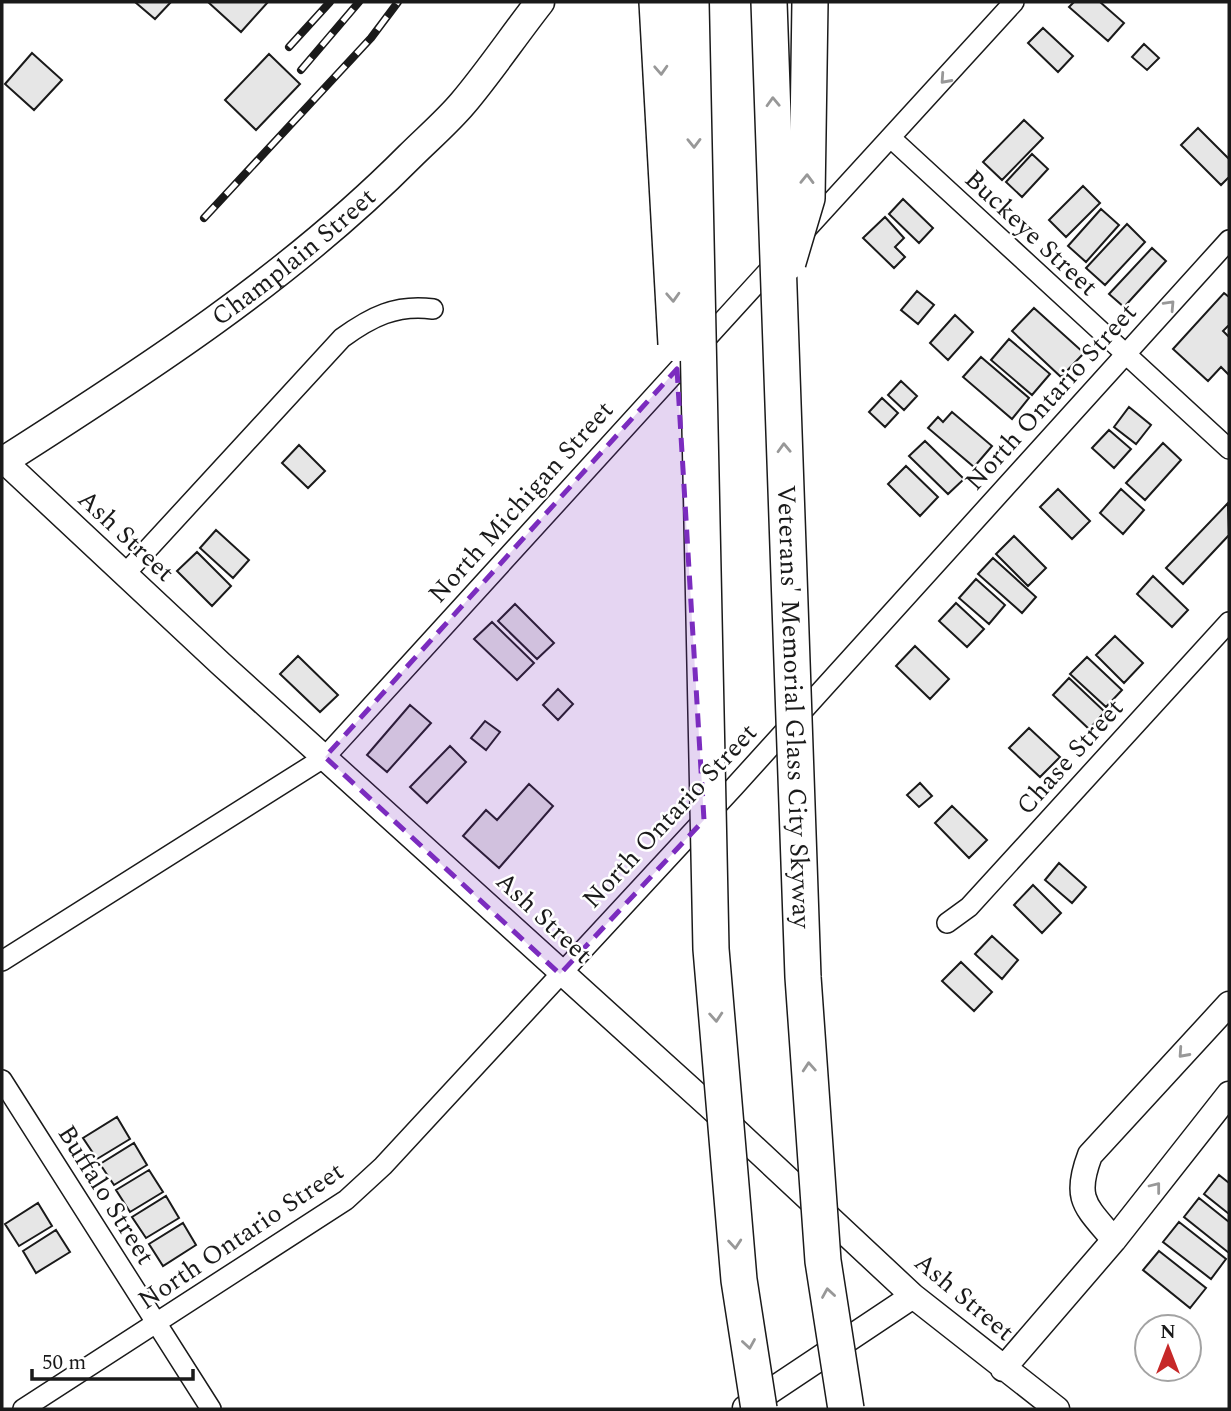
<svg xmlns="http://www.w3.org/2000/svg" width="1231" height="1411" viewBox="0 0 1231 1411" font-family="Spectral,serif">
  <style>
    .building { fill: #e6e6e6; stroke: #1a1a1a; stroke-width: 2 }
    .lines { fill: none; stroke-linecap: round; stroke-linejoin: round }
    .minor-casing { stroke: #1a1a1a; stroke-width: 22 }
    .tertiary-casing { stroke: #1a1a1a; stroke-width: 27 }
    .secondary-casing { stroke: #1a1a1a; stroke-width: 31 }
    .minor { stroke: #fff; stroke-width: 19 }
    .tertiary { stroke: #fff; stroke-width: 24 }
    .secondary { stroke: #fff; stroke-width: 28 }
    .rail-casing { stroke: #1a1a1a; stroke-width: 8 }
    .rail { stroke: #fff; stroke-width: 5; stroke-dasharray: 16; stroke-linecap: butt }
    .motorway-bridge-casing { stroke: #1a1a1a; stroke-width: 38; stroke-linecap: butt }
    .motorway-bridge { stroke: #fff; stroke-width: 35 }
    .oneway { stroke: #989898 }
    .marked { fill: #7b2cbf; fill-opacity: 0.2; stroke: #7b2cbf; stroke-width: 5; stroke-dasharray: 14 9; stroke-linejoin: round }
    .labels { text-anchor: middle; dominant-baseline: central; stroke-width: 5; stroke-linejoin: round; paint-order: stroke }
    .street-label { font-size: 26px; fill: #1a1a1a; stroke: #fff }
  </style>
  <rect width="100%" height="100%" fill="#fff"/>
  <path class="building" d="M135,2H171L155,19Z
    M208,2H268L241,32Z
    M1074,2H1100L1124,23L1108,41L1069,7Z
    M1043,28L1073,56L1058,72L1028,43Z
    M1144,44L1159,58L1147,70L1132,57Z
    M32,53L62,80L34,110L5,84Z
    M269,54L300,84L256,130L225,100Z
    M1024,120L1043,138L1002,180L983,162Z
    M1198,128L1229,159V177L1221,185L1181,145Z
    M1032,154L1048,169L1022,197L1006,182Z
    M1083,186L1100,203L1066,237L1049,220Z
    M903,199L933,228L919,243L889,214Z
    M1101,209L1119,225L1086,262L1068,246Z
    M885,217L904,238L895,247L905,257L894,268L863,238Z
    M1127,224L1145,242L1105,285L1086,268Z
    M1152,248L1166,261L1124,307L1109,294Z
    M917,291L934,305L918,324L901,310Z
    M1224,293L1229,297V325L1223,331L1229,337V375L1221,367L1208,381L1173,349Z
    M1034,308L1084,353L1061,377L1012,331Z
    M955,315L973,332L948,360L930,343Z
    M1009,339L1050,374L1032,395L991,360Z
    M981,357L1029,398L1012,419L963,377Z
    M901,381L917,396L904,410L888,395Z
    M882,398L898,413L885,427L869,412Z
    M1129,407L1151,425L1136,444L1114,427Z
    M952,412L992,446L974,467L928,428L938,417L943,422Z
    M1109,430L1131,449L1114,468L1092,448Z
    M925,441L964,479L948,494L909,456Z
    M1163,443L1181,460L1145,500L1126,483Z
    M299,445L325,471L308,488L282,463Z
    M906,466L938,497L920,516L888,484Z
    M1058,489L1090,521L1072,539L1040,507Z
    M1121,489L1144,510L1123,534L1100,513Z
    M1228,503L1229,535L1183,584L1166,568Z
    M216,530L249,560L233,578L200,548Z
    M1014,536L1046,568L1028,586L996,554Z
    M197,552L231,586L212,606L177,571Z
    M993,558L1036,597L1022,613L978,574Z
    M1153,576L1188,610L1172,627L1137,594Z
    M976,579L1005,605L989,624L959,598Z
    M956,603L984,629L967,647L939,621Z
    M515,604L554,643L537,659L498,621Z
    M492,622L534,663L517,680L474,639Z
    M1115,636L1143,663L1124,683L1096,655Z
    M915,646L949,679L930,699L896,666Z
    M298,656L338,695L320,712L280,674Z
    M1087,657L1122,690L1106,707L1070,674Z
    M1069,678L1105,712L1089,729L1053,695Z
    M558,689L573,704L558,720L543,705Z
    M410,705L431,723L387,772L367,755Z
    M485,721L500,732L486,750L471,738Z
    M1029,728L1060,757L1040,777L1009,748Z
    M450,746L466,762L427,803L410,787Z
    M920,783L932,796L919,807L907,795Z
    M529,784L553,806L499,868L463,836L486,810L497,820Z
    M952,806L987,840L969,858L935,823Z
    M1059,863L1086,887L1072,903L1045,880Z
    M1033,885L1061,913L1042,933L1014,905Z
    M992,936L1018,960L1002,979L975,954Z
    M961,962L992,992L974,1011L942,981Z
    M117,1117L130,1139L97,1159L83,1138Z
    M134,1143L147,1165L114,1185L100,1164Z
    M149,1170L163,1192L130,1212L116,1190Z
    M1219,1175L1229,1183V1214L1204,1194Z
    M166,1196L179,1218L146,1238L132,1217Z
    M1199,1198L1229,1222V1253L1184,1217Z
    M38,1203L52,1226L19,1246L5,1224Z
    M1179,1222L1226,1259L1211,1279L1163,1242Z
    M183,1223L196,1245L163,1266L149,1244Z
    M56,1230L70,1252L36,1273L23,1251Z
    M1159,1251L1206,1288L1190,1308L1143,1270Z"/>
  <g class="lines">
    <defs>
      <path id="minor" d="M892,139L1229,449
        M802,234L1014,2
        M124,575L342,338C371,317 396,304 433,309
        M947,923L969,907L1229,622
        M2,961L325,757L779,259
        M2,1080L211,1409
        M23,1409L346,1200L383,1166L734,787L1229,240"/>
      <path id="tertiary" d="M4,461L221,664L717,1113L913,1296L1057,1409
        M1114,1240C1086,1206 1073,1200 1090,1155L1229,1004
        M1003,1369L1114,1240L1229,1094
        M745,1408L913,1296"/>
      <g id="secondary">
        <path id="s1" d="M2,462C145,371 290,277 410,156C427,139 447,122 463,103C490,71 514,35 540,2"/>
      </g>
    </defs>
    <use href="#minor" class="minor-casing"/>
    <use href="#tertiary" class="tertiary-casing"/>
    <use href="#secondary" class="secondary-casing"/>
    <use href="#minor" class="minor"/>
    <use href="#tertiary" class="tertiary"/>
    <use href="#secondary" class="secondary"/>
    <defs>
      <path id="rail" d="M289,47L330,2
        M301,70L359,2
        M204,218L371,38L398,2"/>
    </defs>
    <use href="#rail" class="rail-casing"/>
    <use href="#rail" class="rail"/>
    <defs>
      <g id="motorway-bridge">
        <path d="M657,2L676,344"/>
        <path d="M691,2L711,949L739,1280L759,1409"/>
        <path id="s2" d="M769,2L803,977L823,1261L846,1409"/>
        <path d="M788,262L807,198L810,2"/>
      </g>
    </defs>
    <use href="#motorway-bridge" class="motorway-bridge-casing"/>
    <use href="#motorway-bridge" class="motorway-bridge"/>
  </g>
  <defs><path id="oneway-chevron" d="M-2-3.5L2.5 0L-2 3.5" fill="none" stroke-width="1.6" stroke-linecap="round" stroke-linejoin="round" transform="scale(1.75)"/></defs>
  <g class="oneway">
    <use href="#oneway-chevron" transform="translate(661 70) rotate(87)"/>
    <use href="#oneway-chevron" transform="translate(945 79) rotate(132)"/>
    <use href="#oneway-chevron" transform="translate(773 102) rotate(-92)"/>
    <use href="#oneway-chevron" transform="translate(694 143) rotate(89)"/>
    <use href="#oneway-chevron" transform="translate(807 179) rotate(-89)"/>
    <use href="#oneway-chevron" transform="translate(673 297) rotate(87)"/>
    <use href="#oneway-chevron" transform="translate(1170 305) rotate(-47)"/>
    <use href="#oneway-chevron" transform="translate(784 448) rotate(-92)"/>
    <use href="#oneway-chevron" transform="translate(716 1017) rotate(86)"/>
    <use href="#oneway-chevron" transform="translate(1183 1053) rotate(132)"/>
    <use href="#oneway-chevron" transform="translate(809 1067) rotate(-94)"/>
    <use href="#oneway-chevron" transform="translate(1156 1187) rotate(-52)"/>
    <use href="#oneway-chevron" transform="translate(735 1244) rotate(85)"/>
    <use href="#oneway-chevron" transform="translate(828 1293) rotate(-99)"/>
    <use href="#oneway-chevron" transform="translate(749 1344) rotate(81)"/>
  </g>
  <path class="marked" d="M677,369L704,820L560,974L325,757Z"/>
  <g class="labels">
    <g class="street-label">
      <text transform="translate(1031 233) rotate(43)">Buckeye Street</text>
      <text stroke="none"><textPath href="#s1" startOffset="357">Champlain Street</textPath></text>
      <text transform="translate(1051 397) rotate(-48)">North Ontario Street</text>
      <text transform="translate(521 502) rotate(-48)">North Michigan Street</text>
      <text transform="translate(126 536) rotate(43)">Ash Street</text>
      <text stroke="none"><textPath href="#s2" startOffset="705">Veterans' Memorial Glass City Skyway</textPath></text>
      <text transform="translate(1070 757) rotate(-48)">Chase Street</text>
      <text transform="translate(670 816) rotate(-47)">North Ontario Street</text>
      <text transform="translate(544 918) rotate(43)">Ash Street</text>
      <text transform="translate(106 1195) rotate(58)">Buffalo Street</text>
      <text transform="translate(241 1236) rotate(-34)">North Ontario Street</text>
      <text transform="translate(964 1297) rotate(40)">Ash Street</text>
    </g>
  </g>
  <rect width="1231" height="1411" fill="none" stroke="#1a1a1a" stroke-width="7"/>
  <g transform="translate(1168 1348)"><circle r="33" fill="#ffffff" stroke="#a3a3a3" stroke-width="2"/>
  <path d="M0-5L12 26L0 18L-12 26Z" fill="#c62828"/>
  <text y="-10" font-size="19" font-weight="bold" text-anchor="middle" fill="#1a1a1a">N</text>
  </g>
  <path d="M32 1369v10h161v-10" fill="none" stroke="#1a1a1a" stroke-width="3.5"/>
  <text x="42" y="1369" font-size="21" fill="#1a1a1a" stroke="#ffffff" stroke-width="5" paint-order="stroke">50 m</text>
</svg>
